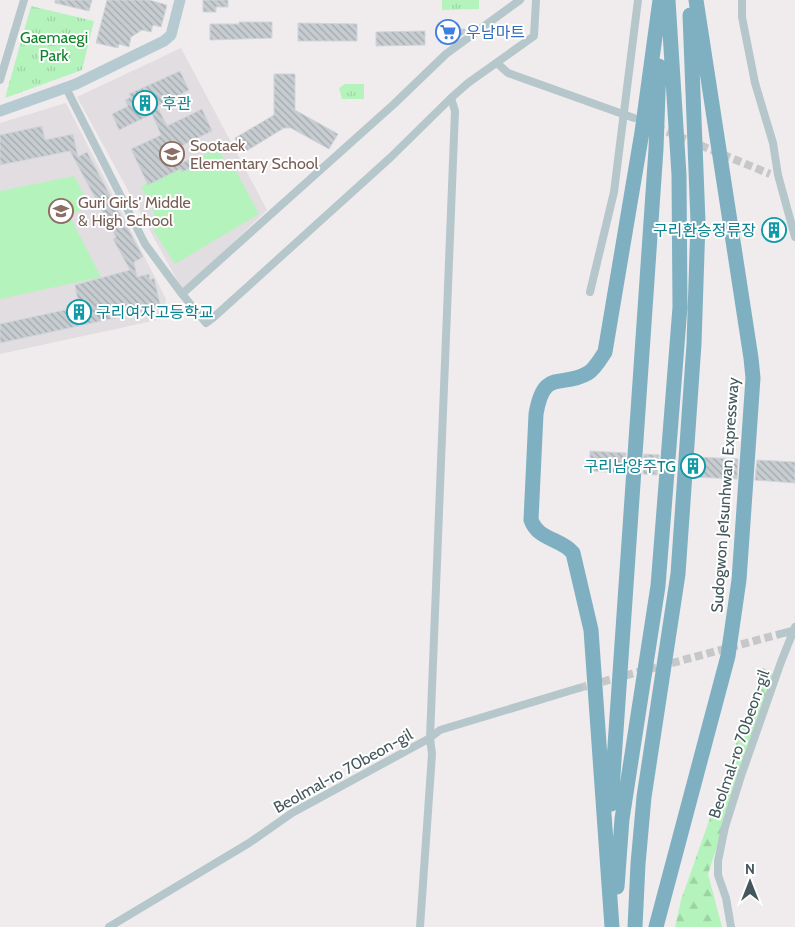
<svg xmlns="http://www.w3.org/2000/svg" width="795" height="927" viewBox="0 0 795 927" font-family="Cabin,'Noto Sans KR',sans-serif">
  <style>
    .education { fill: #e1dde0 }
    .grass { fill: url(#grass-tufts) }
    .forest { fill: url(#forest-firs) }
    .pitch { fill: #b5f3bd }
    .building { fill: url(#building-back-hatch); stroke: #d0d5d9 }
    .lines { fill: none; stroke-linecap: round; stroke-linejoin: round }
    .street-tunnel { stroke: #c5c7c9; stroke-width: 8; stroke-dasharray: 8 4; stroke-linecap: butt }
    .street { stroke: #b6c7cc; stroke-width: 8 }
    .secondary { stroke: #b6cad1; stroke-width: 11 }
    .highway { stroke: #7fb0c1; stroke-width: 15 }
    .labels { text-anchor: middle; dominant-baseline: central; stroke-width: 4; stroke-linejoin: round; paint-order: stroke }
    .shop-label { font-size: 16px; fill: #366cbe; stroke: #fff; text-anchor: start }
    .park-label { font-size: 16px; fill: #0d842a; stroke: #fff }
    .culture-label { font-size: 16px; fill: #0d838f; stroke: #fff; text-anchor: start }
    .education-label { font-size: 16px; fill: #785e54; stroke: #fff; text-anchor: start }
    .street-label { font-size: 16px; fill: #43575c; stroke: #fff }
  </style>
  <defs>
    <pattern id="grass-tufts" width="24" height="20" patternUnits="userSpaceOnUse" patternTransform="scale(1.25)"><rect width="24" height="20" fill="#b5f3bd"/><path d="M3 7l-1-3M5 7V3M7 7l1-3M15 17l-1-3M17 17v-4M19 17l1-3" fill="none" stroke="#9dd2a5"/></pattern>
    <pattern id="forest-firs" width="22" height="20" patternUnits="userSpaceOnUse" patternTransform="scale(1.25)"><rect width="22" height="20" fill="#b5f3bd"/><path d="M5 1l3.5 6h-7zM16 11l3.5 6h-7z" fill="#9dd2a5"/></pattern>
    <pattern id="building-back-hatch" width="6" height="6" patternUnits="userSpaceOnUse" patternTransform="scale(1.25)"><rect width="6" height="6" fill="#c6ccd0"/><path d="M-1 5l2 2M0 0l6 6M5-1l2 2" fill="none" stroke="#a2a8ac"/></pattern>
  </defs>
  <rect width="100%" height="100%" fill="#f0eced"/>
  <path class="education" d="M181,48L267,210L183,291L77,97Z
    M66,103L166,299L162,319L0,354V123Z"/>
  <path class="grass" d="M442,0H479V9L442,10Z
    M31,6L94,21L82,70L5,98Z
    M345,84H364V99H342L339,88Z"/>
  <path class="forest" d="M763,668L773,674L708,874L722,927H675L681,900Z"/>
  <path class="pitch" d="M218,148L225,162L236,171L259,214L175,264L154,231V212L141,186Z
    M74,176L90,206L69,215L101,277L0,299V191Z"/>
  <path class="building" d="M55,0H92L89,11L55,3Z
    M107,0H149L167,5L161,27L153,25L151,32L142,30L131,37L129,47L119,44L118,48L96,43Z
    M203,0H228V7H216V12H203Z
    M239,22H272V38L210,40V24H239Z
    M298,23L357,24V41H298Z
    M443,26H456V29H465V33L453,42H443Z
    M425,31V45L376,46V32Z
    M180,71L189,90L157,106L167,126L202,109L212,131L173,150L180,164L188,160L192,167L182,172L180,169L148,185L131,149L161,135L152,114L119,130L112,114L128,106L125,100L131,97L129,94Z
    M274,74H295V110L338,134L329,149L291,128H284L243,153L235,138L274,115Z
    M42,126L45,140L73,134L78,157L87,152L143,257L134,262L137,277L149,274L150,280L154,278L161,308L0,343V324L79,307L75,285L130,270L113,239L116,237L70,151L0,165V135Z
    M590,451L626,453L624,473L590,471Z
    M644,454L659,455L657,475L643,474Z
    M696,457L738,459L737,479L694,477Z
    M757,460L795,462V483L755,480Z"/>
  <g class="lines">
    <path class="street-tunnel" d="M656,127L770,174
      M579,688L780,634"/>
    <path class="street" d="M742,0V17L755,83L773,143L778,175L795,237
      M497,63L508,73L634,118
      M0,80L24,0
      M66,88L145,244L182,294L394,104L446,54L520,0
      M451,98L468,83L534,36L536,0
      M590,292L614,192L638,0
      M182,294L206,323L214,317L391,157L451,98L455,111L430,738L432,754L420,927
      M780,634L795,630
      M109,927L249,843L292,813L430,738L440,730L579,688
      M731,927L726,898L718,875V861L725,827L741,776L781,662L795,627"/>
    <path class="secondary" d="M0,111L76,84L164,41L171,35L180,0"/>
    <path class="highway" d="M611,804L656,149L659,66
      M617,887L622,819L658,586L680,307L679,175L668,0
      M612,927L591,630L573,553C561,538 539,541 531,520L536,414C544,367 561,389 588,373C595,369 601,358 605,352L642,132L660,0
      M635,927L638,864L644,797L678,574L694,344L698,222L690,15
      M656,927L728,656L739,580L753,378L751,358L696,0"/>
  </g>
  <defs>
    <symbol id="supermarket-ring" viewBox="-11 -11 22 22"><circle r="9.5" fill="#fff" stroke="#3f7fe0" stroke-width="1.5"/><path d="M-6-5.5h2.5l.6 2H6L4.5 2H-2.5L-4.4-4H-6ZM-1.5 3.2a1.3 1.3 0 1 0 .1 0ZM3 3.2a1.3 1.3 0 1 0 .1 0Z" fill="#3f7fe0"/></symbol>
    <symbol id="building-ring" viewBox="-11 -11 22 22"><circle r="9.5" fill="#fff" stroke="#0f9aa8" stroke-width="1.5"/><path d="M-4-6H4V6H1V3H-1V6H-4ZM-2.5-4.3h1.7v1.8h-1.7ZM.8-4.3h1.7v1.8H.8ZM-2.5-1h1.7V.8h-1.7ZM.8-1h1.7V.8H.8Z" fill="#0f9aa8"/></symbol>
    <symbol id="school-ring" viewBox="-11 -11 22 22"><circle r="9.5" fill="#fff" stroke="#8d6e63" stroke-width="1.5"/><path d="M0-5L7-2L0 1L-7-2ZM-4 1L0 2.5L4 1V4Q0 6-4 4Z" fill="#8d6e63"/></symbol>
  </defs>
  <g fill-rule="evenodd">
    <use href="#supermarket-ring" x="434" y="18" width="28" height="28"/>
    <use href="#building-ring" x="131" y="89" width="28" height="28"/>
    <use href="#school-ring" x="158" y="140" width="28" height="28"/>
    <use href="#school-ring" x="47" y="197" width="28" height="28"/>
    <use href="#building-ring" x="760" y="216" width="28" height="28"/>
    <use href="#building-ring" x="65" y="298" width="28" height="28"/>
    <use href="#building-ring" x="679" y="452" width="28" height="28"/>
  </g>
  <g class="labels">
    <g class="shop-label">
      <text x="466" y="32">우남마트</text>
    </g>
    <g class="park-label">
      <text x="54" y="37">Gaemaegi<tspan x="54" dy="18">Park</tspan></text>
    </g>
    <g class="culture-label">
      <text x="162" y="103">후관</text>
      <text x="756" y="230" text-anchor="end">구리환승정류장</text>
      <text x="96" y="312">구리여자고등학교</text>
      <text x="676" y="466" text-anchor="end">구리남양주TG</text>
    </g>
    <g class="education-label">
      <text x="190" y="145">Sootaek<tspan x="190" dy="18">Elementary School</tspan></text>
      <text x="78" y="202">Guri Girls' Middle<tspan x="78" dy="18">&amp; High School</tspan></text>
    </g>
    <g class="street-label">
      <text transform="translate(725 495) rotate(-86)">Sudogwon Je1sunhwan Expressway</text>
      <text transform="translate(739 744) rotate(-71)">Beolmal-ro 70beon-gil</text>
      <text transform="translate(343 771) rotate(-29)">Beolmal-ro 70beon-gil</text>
    </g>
  </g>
  <g transform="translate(750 882)" stroke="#ffffff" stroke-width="4" paint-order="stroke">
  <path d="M0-4L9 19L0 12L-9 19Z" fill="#43575c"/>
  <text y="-8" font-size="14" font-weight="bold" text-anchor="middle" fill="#43575c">N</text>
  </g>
</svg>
